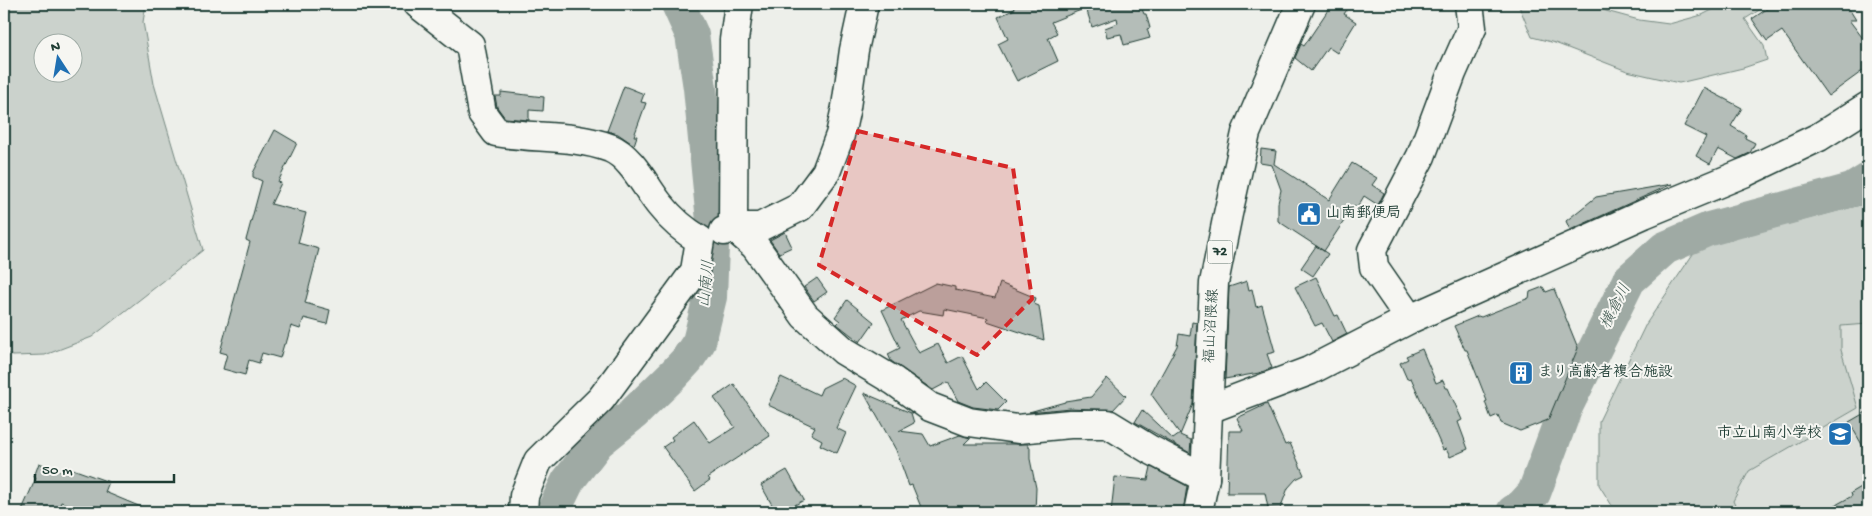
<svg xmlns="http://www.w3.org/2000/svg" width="1872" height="516" viewBox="0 0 1872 516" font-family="'Gochi Hand','Klee One',sans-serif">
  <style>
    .built { fill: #dce0db }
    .green { fill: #cbd2cc; stroke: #758880; fill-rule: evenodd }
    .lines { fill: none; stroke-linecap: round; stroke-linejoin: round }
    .river { stroke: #9faaa4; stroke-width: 34 }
    .building { fill: #b4bdb8; stroke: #1f3d34 }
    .minor-casing { stroke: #1f3d34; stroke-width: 31 }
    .major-casing { stroke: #1f3d34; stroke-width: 31 }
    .minor { stroke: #f6f6f2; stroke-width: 28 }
    .major { stroke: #f6f6f2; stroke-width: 28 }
    .marked { fill: #d62828; fill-opacity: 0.2; stroke: #d62828; stroke-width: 4; stroke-dasharray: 10 6; stroke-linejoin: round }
    .labels { text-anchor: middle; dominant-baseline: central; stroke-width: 4; stroke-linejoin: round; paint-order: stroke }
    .shield { fill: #f6f6f2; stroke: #60746d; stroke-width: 1 }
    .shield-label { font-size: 14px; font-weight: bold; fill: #1f3d34 }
    .poi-label { font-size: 15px; font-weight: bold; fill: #1f3d34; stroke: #f6f6f2; text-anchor: start }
    .street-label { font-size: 15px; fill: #1f3d34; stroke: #f6f6f2 }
    .water-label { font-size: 16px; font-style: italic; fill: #3f5850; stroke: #f6f6f2 }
  </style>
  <rect width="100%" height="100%" fill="#edefea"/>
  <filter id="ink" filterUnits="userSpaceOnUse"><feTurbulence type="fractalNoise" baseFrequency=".02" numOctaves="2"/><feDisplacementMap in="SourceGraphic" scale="10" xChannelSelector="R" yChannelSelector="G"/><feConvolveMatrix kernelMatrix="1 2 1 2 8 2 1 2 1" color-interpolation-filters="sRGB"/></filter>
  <g filter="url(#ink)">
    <path class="built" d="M1868,324V512H1738L1733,501L1749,471L1858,408L1841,350V326Z"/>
    <path class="green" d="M4,4H146L143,22L154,84L203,250L92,337L45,355L13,356L4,352ZM42,42H72V72H42Z
      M1518,4H1595L1606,11L1639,20L1669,24L1702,15L1724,4H1769L1745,19L1764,46L1767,60L1743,68L1679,83L1627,71L1555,43L1532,37Z
      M1868,201V324L1841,326V350L1858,408L1749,471L1733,501L1738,512H1643L1642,511L1616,512L1599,485V421L1646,324L1697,248L1864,204Z"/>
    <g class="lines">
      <path class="river" d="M553,512L568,481L598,442L633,414L674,374L687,360L699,342L710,297L713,221L700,88L692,35L678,4
        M1513,512L1522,506L1534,493L1565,409L1629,280L1665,248L1709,229L1852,190L1868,180"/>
    </g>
    <path class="building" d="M1012,4H1152V6L1142,9L1144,14H1146L1150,28L1147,29L1150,38L1124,45L1121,34L1107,37L1105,28L1118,23L1117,18L1092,27L1086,8L1051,22L1057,33L1048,38L1058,61L1017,81L998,44L1008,39L998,17L1015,9Z
      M1332,4H1351L1344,14L1356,22L1337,53L1328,47L1311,71L1295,58L1301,44L1304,46Z
      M1774,4H1846L1856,20H1849L1868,45V67L1828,96L1782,31L1767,41L1752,19Z
      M624,86L644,94L641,102L646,103L634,136H637L634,145L618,134L607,131Z
      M1704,88L1742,108L1731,126L1746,135L1745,138L1755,143L1750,153L1737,159L1718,149L1710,164L1696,156L1706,137L1684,126Z
      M501,92L544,97L543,111L529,110V120L505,118L497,107L495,96H501Z
      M275,130L297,143L278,182L281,183L271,204L306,213L298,243L319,249L305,303L330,310L327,324L304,318L300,329L291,326L286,344H284L280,358L262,353L259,363L249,360L245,375L223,369L227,354L220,352L250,242L246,240L262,181L253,177V173Z
      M1261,149L1276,151L1274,164L1329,200L1352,163L1377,178L1372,185L1384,193L1378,205L1364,196L1357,208L1354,206L1324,251L1278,221V203L1281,190L1272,165L1260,163Z
      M1672,184L1570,230L1566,221L1596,197Z
      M785,232L792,247L779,253L770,240Z
      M1316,246L1328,254L1313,276L1301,268Z
      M1316,277L1335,316L1338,315L1347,334L1332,342L1322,323L1315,326L1295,287Z
      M817,278L827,292L814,301L804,287Z
      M1247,281L1249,290L1252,289L1256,307L1262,305L1275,352L1267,354L1272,368L1259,373L1225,379L1229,287Z
      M936,283L955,287V290L995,298L1000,283L1036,298L1034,304L1039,306L1044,340L987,321L988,318L944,309L943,315L919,311L901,320L919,353L938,344L948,363L962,356L979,389L986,382L1006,402L998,410L973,407L958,401L948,382L933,390L891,361L888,354L900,348L882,310Z
      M1543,287L1546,292L1554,289L1578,348L1548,420L1520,431L1501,423L1498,415L1491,418L1485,402L1487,401L1467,350H1465L1454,326L1478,316L1481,317L1529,298L1530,292Z
      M847,300L874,322L860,342L837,324L840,321L835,317Z
      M1192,322L1197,323L1193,404L1180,435L1191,440L1190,453L1135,422L1142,410L1173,439L1180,434L1151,394L1177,346L1179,334L1190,336Z
      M1422,349L1436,383L1443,380L1446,388H1448L1462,420L1458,422L1468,449L1450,457L1446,449L1443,450L1411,378L1407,379L1400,363L1408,359L1406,356Z
      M781,377L819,395L822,388L842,378L856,386L836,428L846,433L837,453L820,445L822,440L811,434L815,427L768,405Z
      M1107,378L1126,396L1113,410L1070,408L1029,412L1065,402V401L1091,397Z
      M734,384L770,436L708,477L710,480L695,491L663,447L673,440L671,437L694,420L710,443L735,427L714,398Z
      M864,393L911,413L914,423L899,431L923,434L930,446L960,435L970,438L964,444H1028V447H1030V459L1036,488L1035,512H923L912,485L909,486L896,450Z
      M1267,404L1285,445L1290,443L1304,475L1296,479L1288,488L1280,509L1268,508L1265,493H1227L1229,431H1243L1237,418Z
      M1868,411V455L1849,422Z
      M39,463L65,473L67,467L109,482L105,492L153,512H89L61,502L57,512H21L36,478L34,477Z
      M1151,467L1187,486L1183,512H1111L1115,477L1148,480Z
      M787,470L804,500L793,506L796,512H776L761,485Z
      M1868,483V512H1823L1852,496L1851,493Z"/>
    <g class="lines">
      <defs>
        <path id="minor" d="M418,4L470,45L482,113L496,132C534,139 573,134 610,148C632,157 646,188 660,205C671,219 685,231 700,240
          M739,4L734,40L733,227L755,246L805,316L844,351L894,381L930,407L969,422L1018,429L1070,424H1108L1149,449L1205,478
          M724,231L733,227H760L800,207L826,172L840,135L846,107L854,50L864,4
          M1410,319L1374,267L1372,250L1421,156L1452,73L1472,28L1469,4
          M1209,409L1309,371L1410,319L1644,214L1746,172L1819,137L1868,106
          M523,512L524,496L538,461L601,399L621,372L695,271L700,240"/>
        <path id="major" d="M1198,512L1205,478L1214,283L1228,214L1246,133L1301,4"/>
      </defs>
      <use href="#minor" class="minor-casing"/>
      <use href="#major" class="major-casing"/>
      <use href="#minor" class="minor"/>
      <use href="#major" class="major"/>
    </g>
  </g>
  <path class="marked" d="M858,131L1013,168L1032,299L977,355L819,265Z"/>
  <defs>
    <symbol id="civic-square" viewBox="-11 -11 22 22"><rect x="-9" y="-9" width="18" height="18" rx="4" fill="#1f6fb2" stroke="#f6f6f2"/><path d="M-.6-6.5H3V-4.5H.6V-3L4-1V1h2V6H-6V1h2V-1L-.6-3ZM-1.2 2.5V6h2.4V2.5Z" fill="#fff"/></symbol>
    <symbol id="building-square" viewBox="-11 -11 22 22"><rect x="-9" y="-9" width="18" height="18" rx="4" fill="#1f6fb2" stroke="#f6f6f2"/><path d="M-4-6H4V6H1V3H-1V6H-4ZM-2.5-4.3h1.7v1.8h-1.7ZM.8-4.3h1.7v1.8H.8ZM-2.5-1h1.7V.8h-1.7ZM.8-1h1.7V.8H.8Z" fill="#fff"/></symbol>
    <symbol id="school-square" viewBox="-11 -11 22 22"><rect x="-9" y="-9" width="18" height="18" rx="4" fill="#1f6fb2" stroke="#f6f6f2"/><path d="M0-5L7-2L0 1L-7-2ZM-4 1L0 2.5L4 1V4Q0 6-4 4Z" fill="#fff"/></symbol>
  </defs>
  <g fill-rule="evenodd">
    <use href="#civic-square" x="1295" y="200" width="28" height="28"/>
    <use href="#building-square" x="1507" y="359" width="28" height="28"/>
    <use href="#school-square" x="1826" y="420" width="28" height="28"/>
  </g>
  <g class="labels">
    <rect class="shield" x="1207.5" y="240.5" width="25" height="23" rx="4"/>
    <g class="shield-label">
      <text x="1220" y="252">72</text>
    </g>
    <g class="poi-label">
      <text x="1326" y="214">山南郵便局</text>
      <text x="1538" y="373">まり高齢者複合施設</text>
      <text x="1822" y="434" text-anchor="end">市立山南小学校</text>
    </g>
    <g class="street-label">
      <text transform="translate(1212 326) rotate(-87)">福山沼隈線</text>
    </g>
    <g class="water-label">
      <text transform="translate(708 284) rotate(-84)">山南川</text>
      <text transform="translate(1617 307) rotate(-63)">横倉川</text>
    </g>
  </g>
  <rect width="1872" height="516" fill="none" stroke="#f6f6f2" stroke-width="20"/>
  <rect x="10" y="10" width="1852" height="496" fill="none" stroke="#1f3d34" stroke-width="2" filter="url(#ink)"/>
  <g transform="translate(58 58) rotate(348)"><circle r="24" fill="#f6f6f2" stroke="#a0aca6"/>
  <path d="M0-4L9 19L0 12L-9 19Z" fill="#1f6fb2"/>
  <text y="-8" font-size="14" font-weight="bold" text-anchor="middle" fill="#1f3d34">N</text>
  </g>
  <path d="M35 474v8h139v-8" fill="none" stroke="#1f3d34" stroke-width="2.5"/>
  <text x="42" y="474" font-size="15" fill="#1f3d34" stroke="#f6f6f2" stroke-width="4" paint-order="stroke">50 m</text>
</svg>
